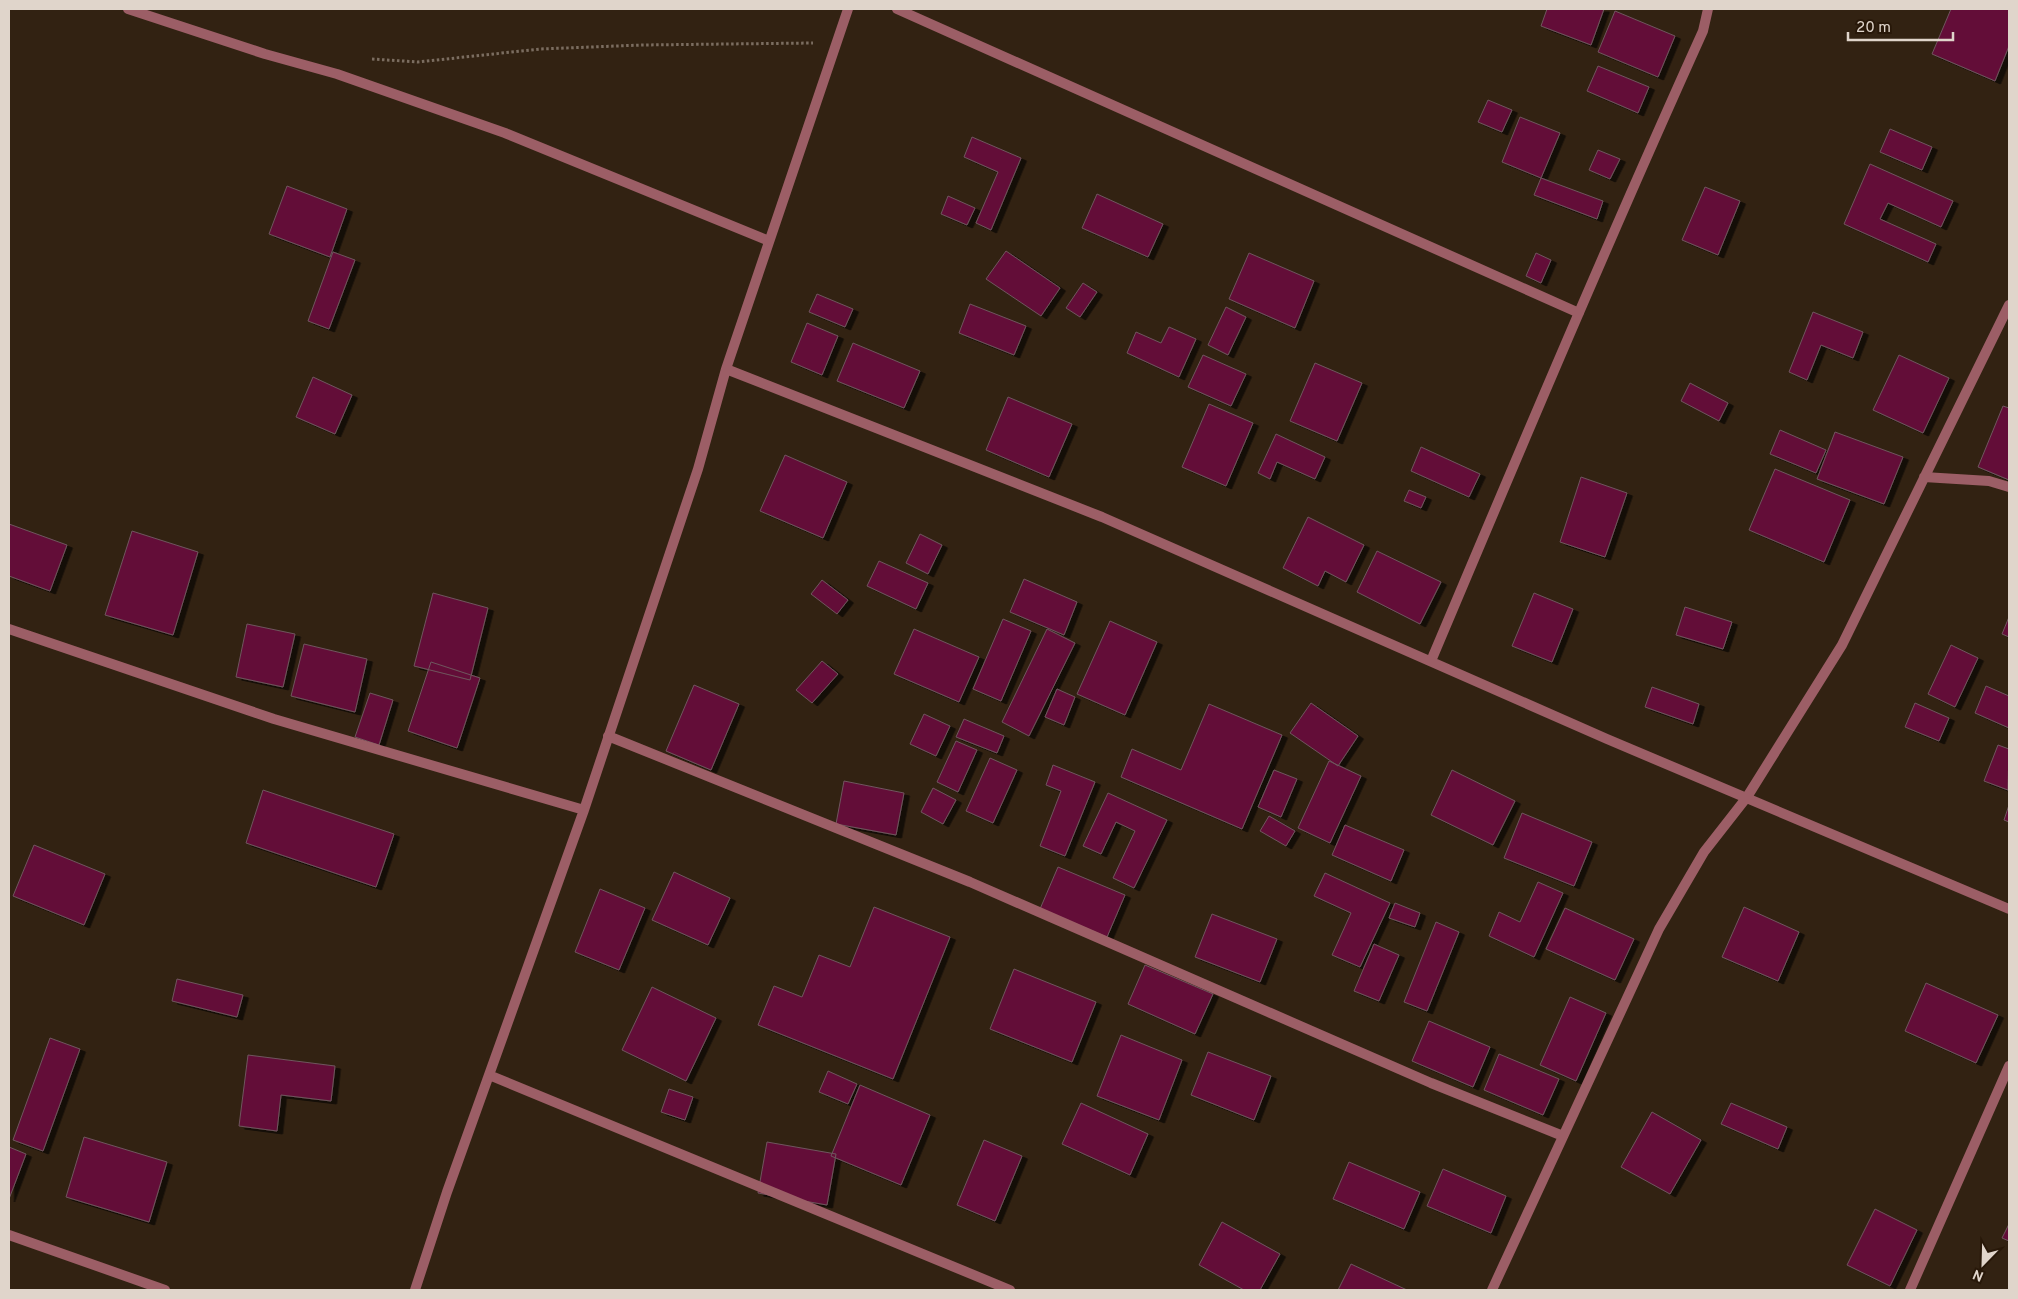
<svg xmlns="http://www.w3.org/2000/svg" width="2018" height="1299" viewBox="0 0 2018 1299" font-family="Overpass,sans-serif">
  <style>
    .building { fill: #631037; stroke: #6f555e; filter: url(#shadow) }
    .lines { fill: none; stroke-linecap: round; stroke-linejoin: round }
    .path { stroke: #7b6d60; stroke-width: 3; stroke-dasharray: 2.5 2.5; stroke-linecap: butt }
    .minor { stroke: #9c5e66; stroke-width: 10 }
  </style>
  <defs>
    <filter id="shadow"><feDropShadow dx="5.5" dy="3" stdDeviation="0" flood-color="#0009"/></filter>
  </defs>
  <rect width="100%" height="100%" fill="#322212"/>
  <path class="building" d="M1547,9H1604L1591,45L1541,26Z
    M1951,9H2009V46L1995,81L1932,54Z
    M1615,11L1675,36L1658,77L1598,52Z
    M1598,66L1649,87L1638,113L1587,91Z
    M1488,100L1512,110L1502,132L1478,122Z
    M1520,117L1560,133L1541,178L1502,162Z
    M1890,129L1932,147L1922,170L1880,152Z
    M972,137L1021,158L991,230L976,223L998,172L964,157Z
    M1598,150L1620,159L1610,179L1589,170Z
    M1870,164L1953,201L1941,227L1888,203L1880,219L1936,244L1928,262L1844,224Z
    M1541,178L1603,201L1597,219L1534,195Z
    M287,186L347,209L330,257L269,234Z
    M1705,187L1740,201L1718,255L1682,240Z
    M1097,194L1163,224L1148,257L1082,228Z
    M948,196L975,208L967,225L941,214Z
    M1006,251L1060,288L1041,316L986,279Z
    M333,252L355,260L329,329L308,321Z
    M1249,253L1314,281L1295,328L1229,299Z
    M1536,253L1551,260L1541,283L1526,276Z
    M1083,283L1097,292L1080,317L1066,308Z
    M817,294L853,309L845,327L809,312Z
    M970,304L1026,326L1014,355L959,333Z
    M1226,307L1246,317L1228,355L1208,345Z
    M1813,312L1863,332L1853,358L1821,345L1807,380L1789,372Z
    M807,323L838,336L822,375L791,362Z
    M1169,327L1196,339L1179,377L1127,353L1136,332L1161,343Z
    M853,343L920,371L904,408L837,381Z
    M1203,355L1246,374L1231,406L1188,387Z
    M1899,355L1949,378L1923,433L1873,410Z
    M1315,363L1362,383L1337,441L1290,421Z
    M313,377L352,395L335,434L296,417Z
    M1690,383L1728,403L1719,421L1681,401Z
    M1008,397L1072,424L1049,477L986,450Z
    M1209,404L1253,423L1226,486L1182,467Z
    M2003,406L2009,408V480L1978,467Z
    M1780,430L1826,450L1816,473L1770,454Z
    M1835,432L1903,457L1884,504L1817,479Z
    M1276,434L1325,457L1315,479L1277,462L1270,479L1258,473Z
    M1421,447L1480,474L1469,497L1411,471Z
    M785,455L847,482L823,538L760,511Z
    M1775,469L1850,500L1824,562L1749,530Z
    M1581,477L1627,493L1605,557L1560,542Z
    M1409,490L1426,497L1421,508L1404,501Z
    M1308,517L1364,545L1346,582L1325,571L1318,586L1283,568Z
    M9,524L67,545L50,591L9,576Z
    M132,531L198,552L173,635L105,615Z
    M920,534L942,545L928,574L906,563Z
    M1377,551L1441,582L1420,624L1357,592Z
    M879,561L928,583L916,609L867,586Z
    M1024,579L1077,602L1064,635L1010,612Z
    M822,580L848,600L837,614L811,594Z
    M433,593L488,608L470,680L414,666Z
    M1534,593L1573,609L1552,662L1512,646Z
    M1685,607L1732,622L1723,649L1676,635Z
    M2009,617V637L2002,634Z
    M1003,619L1031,631L1001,701L973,689Z
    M1110,621L1157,642L1125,715L1077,694Z
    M247,624L295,634L283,687L236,677Z
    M914,629L979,657L959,702L894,674Z
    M1047,629L1075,643L1029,736L1002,722Z
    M304,644L367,659L355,712L291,696Z
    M1951,645L1978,658L1955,707L1928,694Z
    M822,661L838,674L812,703L796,690Z
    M431,662L480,678L457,748L408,731Z
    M694,685L739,704L711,770L666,751Z
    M1986,686L2009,696V728L1975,713Z
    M1652,687L1699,704L1693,724L1645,707Z
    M1057,689L1075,697L1064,725L1045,717Z
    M370,693L393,700L379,745L355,737Z
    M1311,703L1358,736L1338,766L1290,733Z
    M1915,703L1949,718L1939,741L1905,727Z
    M1209,704L1282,735L1242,829L1121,777L1132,749L1181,770Z
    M924,714L950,726L936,756L910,744Z
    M964,719L1004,736L997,753L956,737Z
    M956,741L977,750L958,792L937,782Z
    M1998,745L2009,749L2008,790L1984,781Z
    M990,758L1017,770L993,823L966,811Z
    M1329,761L1361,776L1330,843L1298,828Z
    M1053,765L1095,782L1065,856L1040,846L1061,791L1046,785Z
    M1274,770L1297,779L1281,817L1258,807Z
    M1452,770L1515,801L1493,845L1431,815Z
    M844,781L904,793L896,835L836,824Z
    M933,788L956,800L943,824L921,812Z
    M263,790L394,834L376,887L246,843Z
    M1108,793L1167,820L1134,888L1113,878L1135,831L1116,822L1101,854L1083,846Z
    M2009,805V822L2004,820Z
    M1522,813L1592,842L1574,886L1504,858Z
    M1269,816L1295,831L1286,846L1260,831Z
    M1345,825L1404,850L1391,881L1332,855Z
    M34,845L105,874L84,925L13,896Z
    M1058,867L1125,895L1107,937L1040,909Z
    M674,872L730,898L708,945L652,920Z
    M1325,873L1390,903L1360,967L1332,955L1351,913L1314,896Z
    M1538,882L1563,893L1534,957L1489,936L1499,912L1520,922Z
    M600,889L645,908L619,970L575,952Z
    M1395,903L1420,913L1415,927L1389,918Z
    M874,907L950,937L893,1079L758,1025L774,986L802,997L819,955L850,967Z
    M1744,907L1799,932L1778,981L1722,957Z
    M1565,908L1634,939L1615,980L1546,949Z
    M1212,914L1277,939L1260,982L1195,957Z
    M1436,922L1459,932L1427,1011L1404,1002Z
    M1374,944L1399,955L1379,1001L1354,991Z
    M1145,965L1213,994L1195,1034L1128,1004Z
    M1014,969L1096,1002L1072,1062L990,1029Z
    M177,979L243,995L237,1017L172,1001Z
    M1926,983L1998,1015L1976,1063L1905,1031Z
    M652,987L716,1018L686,1081L622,1050Z
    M1570,997L1606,1013L1576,1081L1540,1065Z
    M1429,1021L1490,1047L1473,1087L1412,1061Z
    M1121,1035L1182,1060L1159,1120L1097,1096Z
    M50,1038L80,1049L43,1151L13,1140Z
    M1208,1052L1271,1076L1254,1120L1191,1095Z
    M1499,1054L1559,1079L1543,1115L1484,1090Z
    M248,1055L335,1066L331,1101L281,1095L277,1131L239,1126Z
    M828,1071L857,1084L848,1104L819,1092Z
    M860,1085L930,1115L901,1185L831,1156Z
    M669,1089L693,1097L685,1120L661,1112Z
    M1081,1103L1148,1134L1130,1175L1062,1144Z
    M1731,1103L1787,1127L1778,1149L1721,1124Z
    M1652,1112L1701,1140L1670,1194L1621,1167Z
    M84,1137L167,1162L149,1222L66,1197Z
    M984,1140L1022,1156L995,1221L957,1205Z
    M767,1142L836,1154L827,1205L758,1193Z
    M9,1147L26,1154L9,1199Z
    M1349,1162L1420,1192L1404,1229L1333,1199Z
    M1443,1169L1506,1196L1491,1233L1427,1206Z
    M1875,1209L1917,1230L1890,1286L1847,1265Z
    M1222,1222L1280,1254L1260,1290H1244L1199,1265Z
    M2009,1224V1241L2002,1238Z
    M1351,1264L1407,1290H1338Z"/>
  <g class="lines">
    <path class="path" d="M372,59L418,62L540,49L642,45L813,43"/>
    <path class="minor" d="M128,9L265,54L337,74L505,133L769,241
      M897,9L1579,313
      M726,369L1102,517L1607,739L2009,909
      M1924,477L1989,481L2009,487
      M9,629L274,719L584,810
      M1431,661C1520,450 1609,239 1703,31L1708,9
      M608,736L970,882L1431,1083L1563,1136
      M489,1075L1010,1290
      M9,1235L165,1290
      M415,1290L447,1192L584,810L698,469L726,369L848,9
      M1492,1290L1659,929L1704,852L1747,797L1842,645L2009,305
      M1910,1290L2009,1066"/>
  </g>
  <rect width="2018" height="1299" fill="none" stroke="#e0d5cb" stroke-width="20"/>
  <g transform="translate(1983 1264) rotate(203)" stroke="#281809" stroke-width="4" paint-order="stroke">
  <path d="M0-4L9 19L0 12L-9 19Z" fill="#e0d5cb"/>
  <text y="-8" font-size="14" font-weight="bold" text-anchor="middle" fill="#e0d5cb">N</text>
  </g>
  <path d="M1848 32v8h105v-8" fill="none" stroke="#e0d5cb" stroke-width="2.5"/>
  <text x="1856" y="32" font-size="15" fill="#e0d5cb" stroke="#281809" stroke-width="4" paint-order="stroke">20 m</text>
</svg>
